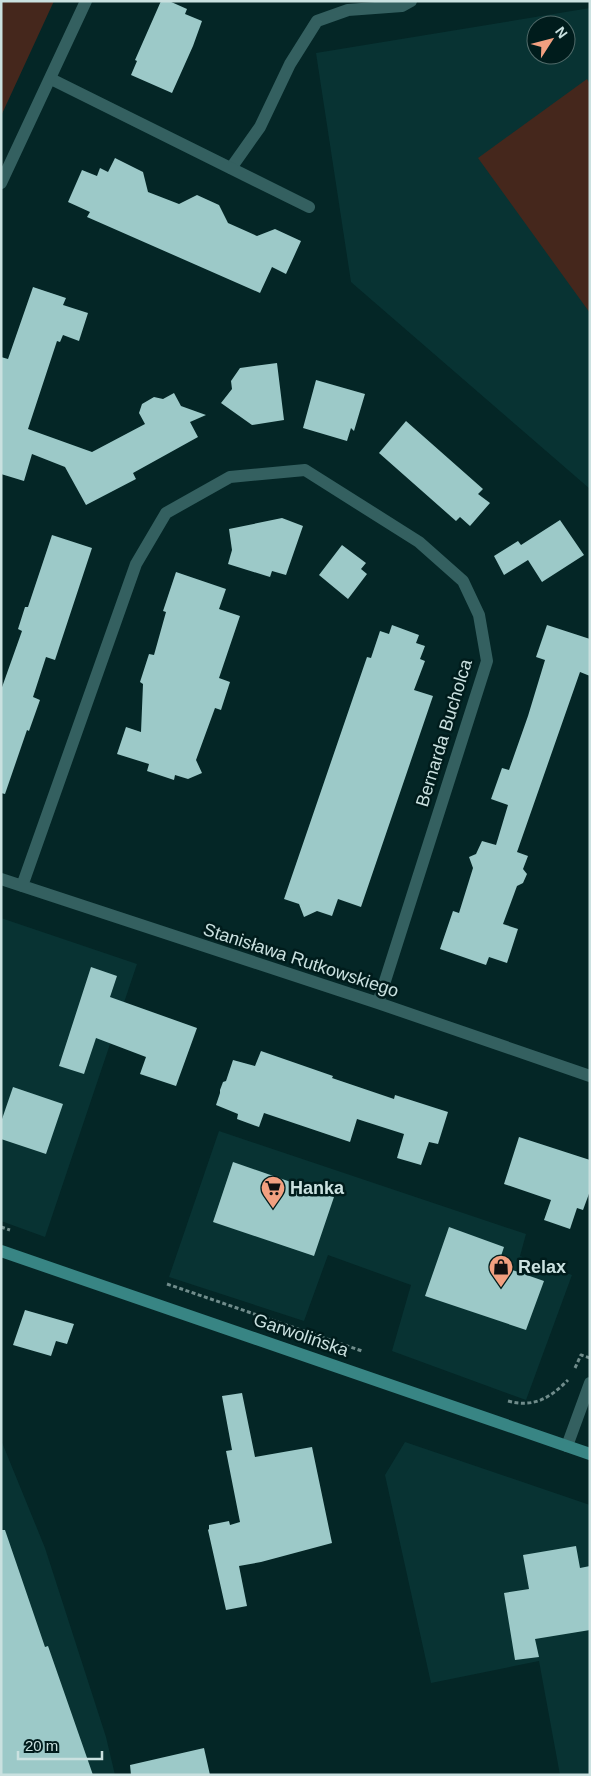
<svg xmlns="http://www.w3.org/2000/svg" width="591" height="1776" viewBox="0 0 591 1776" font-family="Arial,sans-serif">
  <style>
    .built { fill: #083333; fill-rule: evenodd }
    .green { fill: #45271c }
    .building { fill: #9cc9c8 }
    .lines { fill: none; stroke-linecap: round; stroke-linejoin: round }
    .path { stroke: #708c8b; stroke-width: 3; stroke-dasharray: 4 2.5; stroke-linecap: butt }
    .service { stroke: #346060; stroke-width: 12 }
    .minor { stroke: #346060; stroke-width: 12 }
    .tertiary { stroke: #346060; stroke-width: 12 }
    .secondary { stroke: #388584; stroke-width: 12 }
    .labels { text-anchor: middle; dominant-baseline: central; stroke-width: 5; stroke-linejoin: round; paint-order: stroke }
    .street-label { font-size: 18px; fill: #cae1e0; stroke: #001c1c }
    .poi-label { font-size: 18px; font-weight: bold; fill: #cae1e0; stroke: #001c1c; text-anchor: start }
  </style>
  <rect width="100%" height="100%" fill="#042626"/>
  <path class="built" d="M590,8V489L351,282L316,53ZM536,25H566V55H536Z
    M1,918L137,964L45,1237L1,1221Z
    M219,1131L526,1234L520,1256L572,1275L526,1400L392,1351L411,1285L328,1255L304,1321L169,1277Z
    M1,1440L45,1548L106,1737L115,1775H1Z
    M405,1442L590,1505V1775H560L539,1661L431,1683L385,1475Z"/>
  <path class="green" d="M1,1H54L1,116Z
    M587,79L590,84V313L478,158Z"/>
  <path class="building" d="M161,1H169L187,9L185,14L202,21L193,46L172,93L131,75L137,61L135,60Z
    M115,158L143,172L148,192L179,204L197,195L219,205L228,223L246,231L257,236L275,229L301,241L286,274L272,267L260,293L87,217L90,212L68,202L82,170L97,176L100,168L108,172Z
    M33,287L66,298L63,305L88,313L79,341L63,335L60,342L57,341L28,429L92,452L145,424L139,413L142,404L154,397L163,399L174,393L181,406L206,415L190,422L198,437L133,473L136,479L86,505L65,467L32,454L24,481L1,474V357L8,359Z
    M277,363L284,420L252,425L221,403L232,389L231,381L240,368Z
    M316,380L365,394L354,431L351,428L347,441L303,428Z
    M406,421L483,489L478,494L490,503L470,526L460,517L456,521L379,453Z
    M282,518L303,526L286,575L272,571L270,577L228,564L232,550L229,529Z
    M560,520L584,555L542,582L528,560L504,575L494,556L518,541L521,545Z
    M52,535L92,548L55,660L46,657L33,697L40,700L29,731L27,730L5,794L1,793V690L22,631L18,629L25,607H28Z
    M342,545L366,563L361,569L367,574L348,599L319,575Z
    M176,572L226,589L219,609L240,616L219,678L230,682L221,710L215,708L196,760L202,773L188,779L175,775L174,780L147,771L149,764L117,754L126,727L141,732L143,684L140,682L149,654L154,655L166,612L163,611Z
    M392,625L419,635L416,643L425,646L420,659L425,661L414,690L433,696L361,907L338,899L332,916L317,911L304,917L299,904L284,899L367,657L371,658L380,631L389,634Z
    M547,625L590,639V676L580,672L517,852L528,856L523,869L527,874L523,883L517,886L503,924L518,929L507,963L489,957L486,965L440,949L453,911L459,913L473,868L469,857L476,854L482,841L496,845L508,805L491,799L502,768L509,770L528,716L545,660L536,657Z
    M91,967L117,976L110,997L197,1028L176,1086L140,1074L146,1057L96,1038L84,1074L59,1066Z
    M261,1051L333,1076L332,1078L394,1099L395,1095L448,1112L438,1144L429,1142L421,1165L397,1158L404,1134L357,1119L350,1142L264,1113L259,1127L237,1119L238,1114L216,1105L220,1093V1090L223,1082L226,1081L233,1060L255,1066Z
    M13,1087L63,1104L46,1154L1,1139V1122Z
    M519,1137L590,1160V1191L583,1210L577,1208L570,1229L544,1220L551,1200L504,1184Z
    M233,1162L334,1197L314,1256L213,1222Z
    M449,1227L504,1247L498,1265L544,1281L526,1330L425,1296Z
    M25,1310L74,1324L67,1344L56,1341L51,1356L13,1345Z
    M242,1393L255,1457L312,1447L332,1543L261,1562L239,1566L247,1606L226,1610L208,1530L209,1529V1525L229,1521L230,1525L240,1522L226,1451L232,1450L222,1396Z
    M1,1530H5L45,1647L48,1646L93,1775H1Z
    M576,1546L580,1568L590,1566V1630L535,1639L539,1657L515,1660L504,1593L529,1589L523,1555Z
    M204,1748L210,1775H131L130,1765Z"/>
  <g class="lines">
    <path class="path" d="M1,1227L10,1230
      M167,1284L362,1351
      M575,1368L581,1355L590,1358
      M508,1401C534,1408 550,1398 568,1380"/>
    <path class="service" d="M231,168L260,127L290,64L317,21L348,10L402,6L411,1"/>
    <path class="minor" d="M51,79L309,207
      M1,183L86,1
      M1,879L378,1003L590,1076
      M22,886L136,564L166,513L230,477L305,470L419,542L463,581L479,615L487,661L378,1003"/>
    <path class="tertiary" d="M567,1446L590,1383"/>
    <path class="secondary" d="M1,1251L590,1454"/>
  </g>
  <defs>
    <symbol id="supermarket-pin" viewBox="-11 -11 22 30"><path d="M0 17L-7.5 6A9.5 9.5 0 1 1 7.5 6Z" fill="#f2a080" stroke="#001c1c"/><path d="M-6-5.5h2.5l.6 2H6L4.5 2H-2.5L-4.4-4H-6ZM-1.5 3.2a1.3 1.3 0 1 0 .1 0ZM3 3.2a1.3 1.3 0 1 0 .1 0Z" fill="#111"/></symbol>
    <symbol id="shop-pin" viewBox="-11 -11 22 30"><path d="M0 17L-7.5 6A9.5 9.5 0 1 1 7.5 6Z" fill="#f2a080" stroke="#001c1c"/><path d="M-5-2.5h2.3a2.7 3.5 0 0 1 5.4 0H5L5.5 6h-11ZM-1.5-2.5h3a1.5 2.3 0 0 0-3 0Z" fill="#111"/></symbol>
  </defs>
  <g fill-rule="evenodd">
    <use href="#supermarket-pin" x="259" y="1174" width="28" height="38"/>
    <use href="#shop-pin" x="487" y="1253" width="28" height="38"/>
  </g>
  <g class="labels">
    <g class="street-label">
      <text transform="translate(444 733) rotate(-73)">Bernarda Bucholca</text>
      <text transform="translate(301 960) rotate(18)">Stanisława Rutkowskiego</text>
      <text transform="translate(301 1335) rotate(19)">Garwolińska</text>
    </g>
    <g class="poi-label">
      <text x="290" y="1188">Hanka</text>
      <text x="518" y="1267">Relax</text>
    </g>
  </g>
  <rect width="591" height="1776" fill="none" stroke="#cae1e0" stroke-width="5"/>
  <g transform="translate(551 40) rotate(54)"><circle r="24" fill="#001c1c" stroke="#516b6a"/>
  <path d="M0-4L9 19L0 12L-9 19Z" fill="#f2a080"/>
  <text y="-8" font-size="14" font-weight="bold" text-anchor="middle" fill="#cae1e0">N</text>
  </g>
  <path d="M18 1751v8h84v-8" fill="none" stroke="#cae1e0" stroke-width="2.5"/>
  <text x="25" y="1751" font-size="15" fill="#cae1e0" stroke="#001c1c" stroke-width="4" paint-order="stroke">20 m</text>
</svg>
